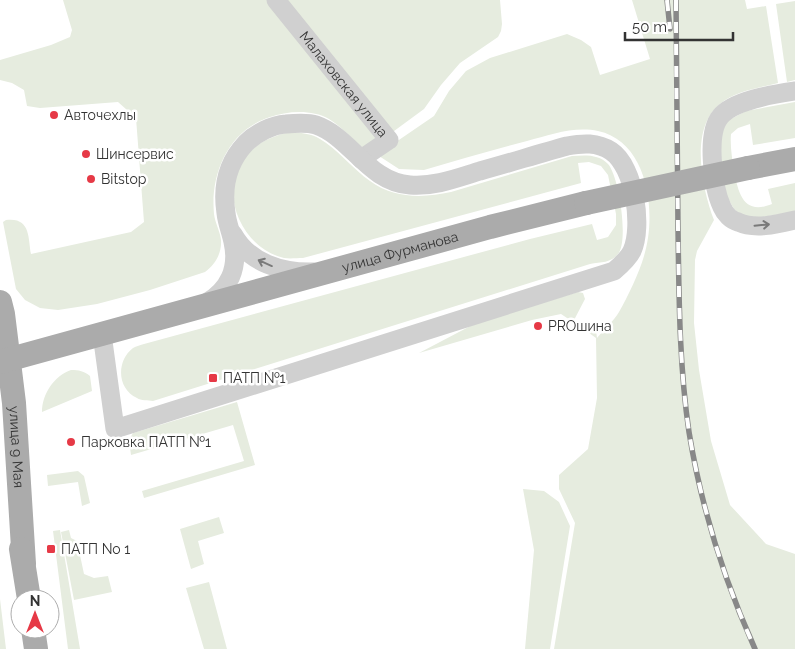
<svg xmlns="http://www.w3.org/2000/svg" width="795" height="649" viewBox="0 0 795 649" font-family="Raleway,sans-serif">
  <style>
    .green { fill: #e6ecdf }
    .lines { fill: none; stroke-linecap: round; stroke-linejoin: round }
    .minor { stroke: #d0d0d0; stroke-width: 19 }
    .major { stroke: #ababab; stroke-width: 24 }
    .rail-casing { stroke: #888; stroke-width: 5.5 }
    .rail { stroke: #fff; stroke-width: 4; stroke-dasharray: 11; stroke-linecap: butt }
    .major-bridge { stroke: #ababab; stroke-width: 24 }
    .oneway { stroke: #7a7a7a }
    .poi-dot { fill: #e63946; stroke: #fff; stroke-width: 2 }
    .labels { text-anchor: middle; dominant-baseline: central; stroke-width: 5; stroke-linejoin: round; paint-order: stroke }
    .street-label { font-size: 14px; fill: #333; stroke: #fff }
    .poi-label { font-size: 14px; fill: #333; stroke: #fff; text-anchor: start }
  </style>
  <rect width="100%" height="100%" fill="#fff"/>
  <path class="green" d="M63,0H271L381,136L363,148C352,139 341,126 329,119C312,109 287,111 270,117C229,130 210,173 214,214C215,223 220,231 221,240C222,253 215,265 205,272L150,290L97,304L58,310L40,308L25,300L16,289L3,222L6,220C31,217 28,238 31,254L131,232L144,222L136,118L118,102L40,108L27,106L24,90L12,83L0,80V60L51,45L70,37L72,30Z
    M283,0H500L502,24L501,31L498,37L460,63L441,85L424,109L390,134Z
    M632,0H745L747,9L766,6L778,83C759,88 735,91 720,104C689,128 702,189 714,220L697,251L695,260L694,323L699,370L711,441L730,505L766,544L795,554V649H554L575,523L559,489V475L588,449L597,398L596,338L578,325L586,322L594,325L596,330L597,338C604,329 614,321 619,312C628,296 639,273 644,256C657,214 649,142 598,131C574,126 550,135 527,141C492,150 458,160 424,170L399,169L379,156L393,144L434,116L449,91L466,71L490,58L567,34L581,40L591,47L600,75L650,59Z
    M795,1V80L787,82L776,4Z
    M795,102V138L753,145L750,124L738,128L731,134C730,146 732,158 734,170C738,192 743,216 772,204L768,189L795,183V212L755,218L741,215L734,209L726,195L719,153L721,130L729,120L746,111Z
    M290,132C300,133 311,133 320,139C336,148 354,170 370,181C394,199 424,198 451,192L572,156C585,155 599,154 608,164C619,176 629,241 618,254C611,263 601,262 590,264L153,401C148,400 141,401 137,398C117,389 116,361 133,348C136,346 141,345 144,344L530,239L592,224L597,240L608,237L616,225V214L608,175L601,166L589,162L578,163L581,183L303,258C297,258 290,259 284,258C243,249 217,193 244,158C256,143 272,136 290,132Z
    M578,292L583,293L585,299L573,322L561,314L532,320L419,353L478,322Z
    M71,370C79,370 84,371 90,376L92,391L42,412C42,394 54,376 71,370Z
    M237,402L255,465L144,498L142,491L244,461L233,425L131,455L129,440L133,433Z
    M78,471L84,476L90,503L82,506L78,482L48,486L47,475Z
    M523,489L544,491L559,502L570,526L550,649H525L534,550Z
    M219,517L224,533L198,541L204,564L191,569L180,529Z
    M60,530L80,649H68L53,531Z
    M69,530L71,538L77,541L84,574L94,578L108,576L112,592L74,600L61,532Z
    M209,582L227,649H204L186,588Z
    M0,599L6,649H0Z"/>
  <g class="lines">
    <g class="minor">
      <path id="s1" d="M276,0L389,140L361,159"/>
      <path d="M795,91C775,94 733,100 720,117C706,134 713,188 722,207C725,214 731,220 738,222C755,230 778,224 795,220"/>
      <path d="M233,234C249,263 282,273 314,272"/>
      <path d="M102,334L115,429L614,271C621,265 628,259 632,251C643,227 635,167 611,151C597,142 583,143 567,146C538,154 509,163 480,171C457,178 434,187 410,185C368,182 351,137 316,125C307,122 296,123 286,124C272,125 256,133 246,143C227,163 222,187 226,213C227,223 231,232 233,242C239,268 229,290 206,303"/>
    </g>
    <g class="major">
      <path d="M748,168L795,159"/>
      <path id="s2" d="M0,302L3,314L14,403L24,564"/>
      <path id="s3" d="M0,362L490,227L586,203"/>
      <path d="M21,549L29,599"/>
      <path d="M33,629L36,649"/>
    </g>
    <defs>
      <path id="rail" d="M667,0L670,29
        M676,0C676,76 677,152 678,228C679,296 679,364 689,432C701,506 724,580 755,649"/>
    </defs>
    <use href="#rail" class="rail-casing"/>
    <use href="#rail" class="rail"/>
    <path class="major-bridge" d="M586,203L748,168"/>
  </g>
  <defs><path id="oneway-shaft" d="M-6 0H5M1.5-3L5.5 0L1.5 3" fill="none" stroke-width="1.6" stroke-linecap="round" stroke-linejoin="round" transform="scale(1.25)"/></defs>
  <g class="oneway">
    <use href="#oneway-shaft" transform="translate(762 225) rotate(-5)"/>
    <use href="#oneway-shaft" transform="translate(265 263) rotate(-156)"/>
  </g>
  <g class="poi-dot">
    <circle cx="54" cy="115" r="5"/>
    <circle cx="86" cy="154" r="5"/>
    <circle cx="91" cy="179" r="5"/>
    <circle cx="538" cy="326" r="5"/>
    <rect x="208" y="373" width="10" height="10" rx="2.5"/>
    <circle cx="71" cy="442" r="5"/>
    <rect x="46" y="544" width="10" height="10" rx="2.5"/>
  </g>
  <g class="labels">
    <g class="street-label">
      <text stroke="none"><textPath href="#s1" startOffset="108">Малаховская улица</textPath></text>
      <text stroke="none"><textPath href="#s3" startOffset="415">улица Фурманова</textPath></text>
      <text stroke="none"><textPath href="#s2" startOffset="146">улица 9 Мая</textPath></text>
    </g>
    <g class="poi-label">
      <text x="64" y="115">Авточехлы</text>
      <text x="96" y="154">Шинсервис</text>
      <text x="101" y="179">Bitstop</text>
      <text x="548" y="326">PROшина</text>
      <text x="223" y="378">ПАТП №1</text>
      <text x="81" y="442">Парковка ПАТП №1</text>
      <text x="61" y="549">ПАТП No 1</text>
    </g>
  </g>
  <g transform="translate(35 614)"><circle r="24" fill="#ffffff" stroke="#adadad"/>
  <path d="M0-4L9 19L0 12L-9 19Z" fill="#e63946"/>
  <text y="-8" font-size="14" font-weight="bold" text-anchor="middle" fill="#333333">N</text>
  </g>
  <path d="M625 32v8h108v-8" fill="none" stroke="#333333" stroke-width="2.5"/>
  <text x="632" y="32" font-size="15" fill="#333333" stroke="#ffffff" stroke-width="4" paint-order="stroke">50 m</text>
</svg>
